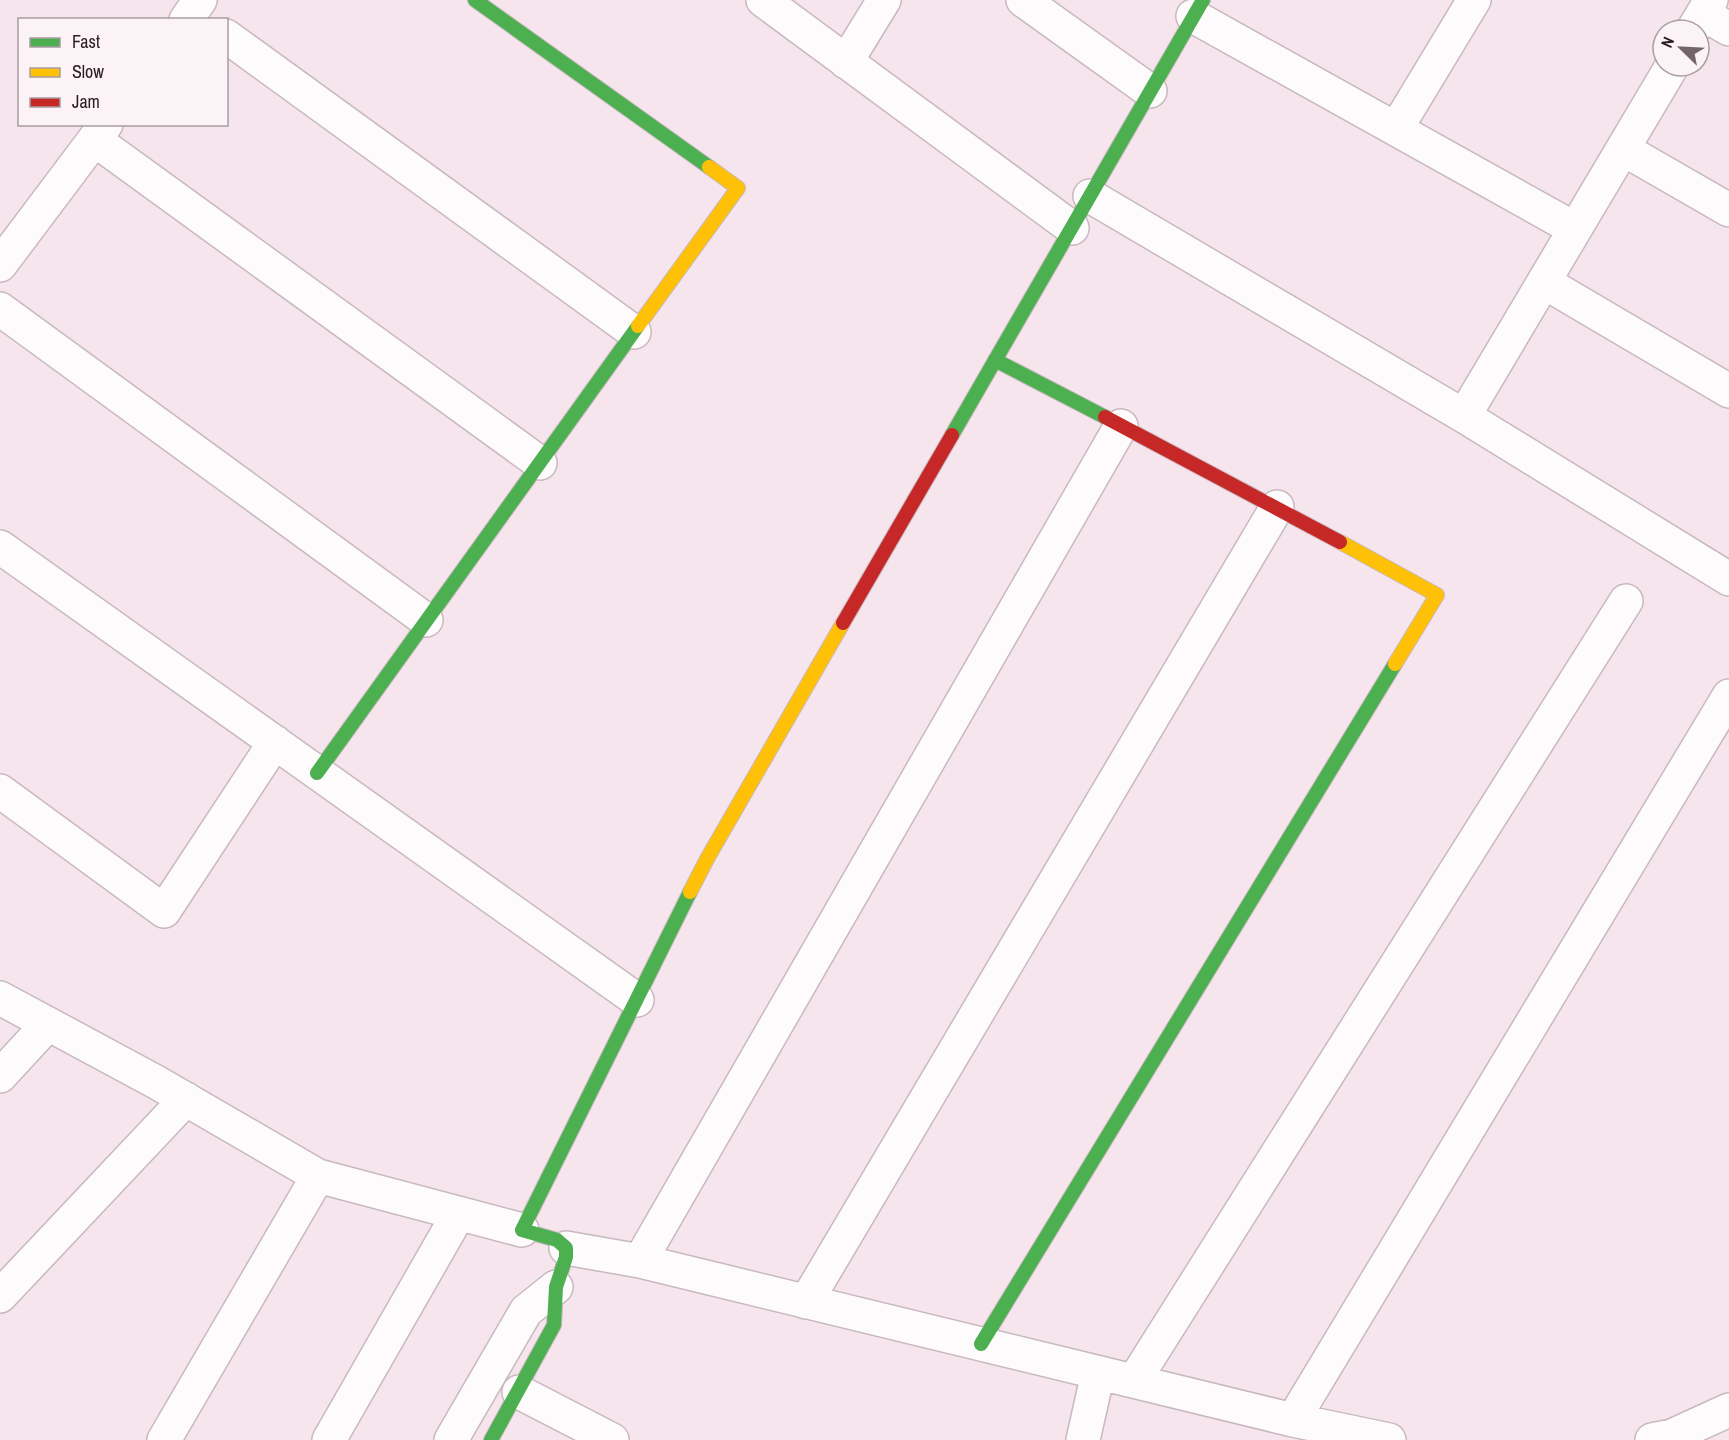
<svg xmlns="http://www.w3.org/2000/svg" width="1729" height="1440" viewBox="0 0 1729 1440" font-family="'Archivo Narrow',sans-serif">
  <style>
    .lines { fill: none; stroke-linecap: round; stroke-linejoin: round }
    .street-casing { stroke: #c8b9bf; stroke-width: 36 }
    .fast-casing { stroke: #c8b9bf; stroke-width: 16 }
    .slow-casing { stroke: #c8b9bf; stroke-width: 16 }
    .jam-casing { stroke: #c8b9bf; stroke-width: 16 }
    .street { stroke: #fefbfc; stroke-width: 33 }
    .fast { stroke: #4caf50; stroke-width: 14 }
    .slow { stroke: #ffc107; stroke-width: 14 }
    .jam { stroke: #c62828; stroke-width: 14 }
  </style>
  <rect width="100%" height="100%" fill="#f7e5ed"/>
  <g class="lines">
    <defs>
      <path id="street" d="M763,0L1072,228
        M1023,0L1150,91
        M1703,14L1729,29
        M1193,16L1575,229
        M186,20L200,0
        M1693,30L1711,0
        M226,36L634,332
        M846,62L884,0
        M1672,66L1464,416L1729,579
        M1396,129L1474,0
        M95,140L540,463
        M1623,149L1729,210
        M1090,196L1464,416
        M0,265L106,124
        M1544,282L1729,391
        M0,309L426,620
        M0,547L637,1000
        M0,791L164,911L275,742
        M0,998L156,1082L318,1176L522,1230
        M0,1076L48,1024
        M566,1248L640,1261L1293,1420L1389,1440
        M640,1261L1121,426
        M0,1296L186,1099
        M806,1302L1277,507
        M1134,1381L1626,601
        M519,1392L612,1440
        M1293,1420L1729,696
        M164,1440L318,1176
        M329,1440L459,1213
        M451,1440L526,1311L556,1287
        M1083,1440L1098,1373
        M1652,1440L1672,1436L1729,1410"/>
      <path id="fast" d="M475,0L709,167
        M995,360L1105,417
        M952,435L1203,0
        M317,773L638,326
        M981,1344L1395,664
        M491,1440L554,1325L556,1287L566,1257V1248L557,1240L522,1230L690,892"/>
      <path id="slow" d="M638,326L738,188L709,167
        M1340,542L1437,595L1395,664
        M690,892L707,859L843,623"/>
      <path id="jam" d="M1105,417L1340,542
        M843,623L952,435"/>
    </defs>
    <use href="#street" class="street-casing"/>
    <use href="#fast" class="fast-casing"/>
    <use href="#slow" class="slow-casing"/>
    <use href="#jam" class="jam-casing"/>
    <use href="#street" class="street"/>
    <use href="#fast" class="fast"/>
    <use href="#slow" class="slow"/>
    <use href="#jam" class="jam"/>
  </g>
  <rect x="18" y="18" width="210" height="108" fill="#fbf3f6" stroke="#a89da2" stroke-width="1.5"/>
  <rect x="30" y="38" width="30" height="9" fill="#4caf50" stroke="#a89da2" stroke-width="1.5"/>
  <text x="72" y="48" font-size="18" fill="#2c1d24">Fast</text>
  <rect x="30" y="68" width="30" height="9" fill="#ffc107" stroke="#a89da2" stroke-width="1.5"/>
  <text x="72" y="78" font-size="18" fill="#2c1d24">Slow</text>
  <rect x="30" y="98" width="30" height="9" fill="#c62828" stroke="#a89da2" stroke-width="1.5"/>
  <text x="72" y="108" font-size="18" fill="#2c1d24">Jam</text>
  <g transform="translate(1681 48) rotate(294)"><circle r="28" fill="#fbf3f6" stroke="#a89da2" stroke-width="1.5"/>
  <path d="M0-4.5L10 22L0 15L-10 22Z" fill="#73636a"/>
  <text y="-9" font-size="16" font-weight="bold" text-anchor="middle" fill="#2c1d24">N</text>
  </g>
</svg>
